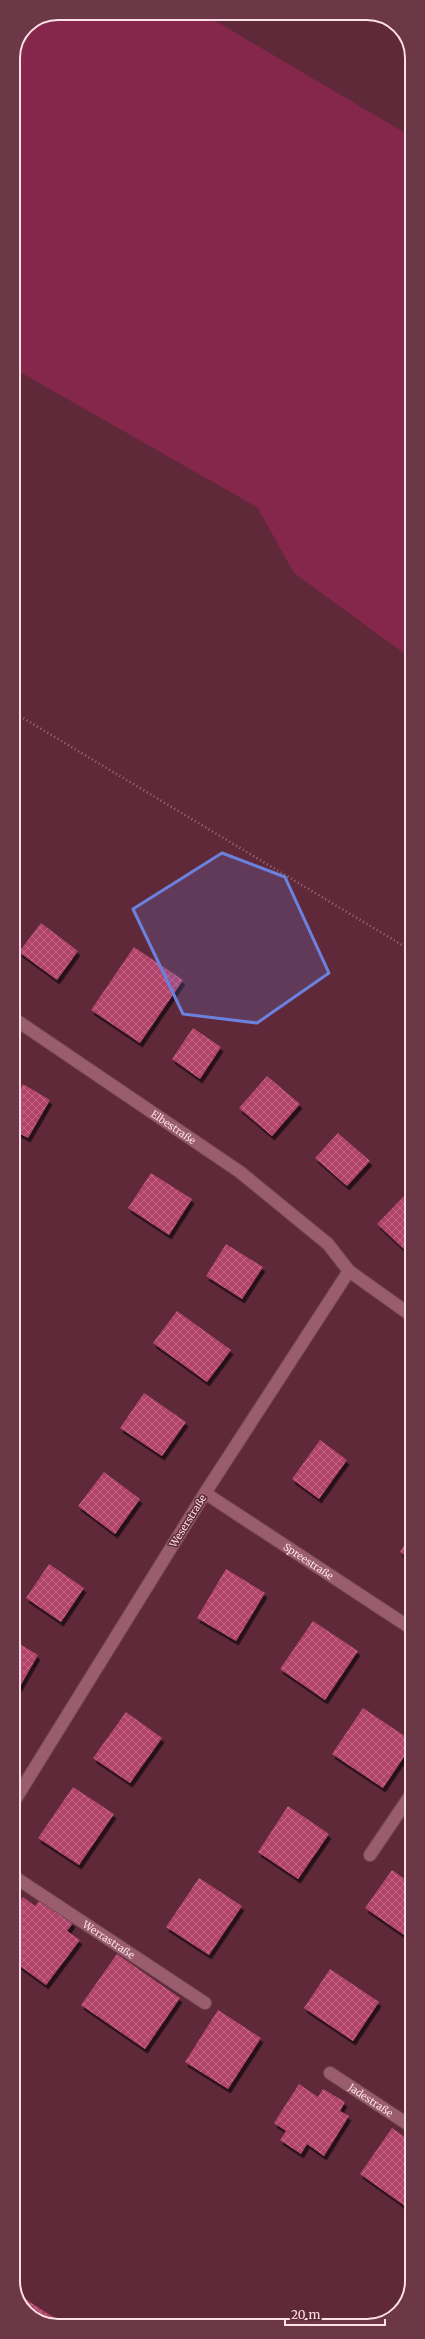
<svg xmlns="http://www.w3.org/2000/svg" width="425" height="2339" viewBox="0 0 425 2339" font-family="Merriweather,serif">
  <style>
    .green { fill: #85274a }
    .building { fill: url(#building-cross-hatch); filter: url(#shadow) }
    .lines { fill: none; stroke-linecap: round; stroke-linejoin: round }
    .minor-casing { stroke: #764958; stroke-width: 14 }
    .path { stroke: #9d717e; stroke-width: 2.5; stroke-dasharray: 1 3; stroke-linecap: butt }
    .minor { stroke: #995d6e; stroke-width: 12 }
    .marked { fill: #6b81dd; fill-opacity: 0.2; stroke: #6b81dd; stroke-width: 3; stroke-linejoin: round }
    .labels { text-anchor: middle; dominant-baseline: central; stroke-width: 3; stroke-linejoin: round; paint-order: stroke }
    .street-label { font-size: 10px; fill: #fde1e7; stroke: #5f293a }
    .rim { fill: none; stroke: #fde1e7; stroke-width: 2 }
  </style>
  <defs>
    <pattern id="building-cross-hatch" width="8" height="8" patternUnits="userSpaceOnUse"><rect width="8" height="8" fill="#b14369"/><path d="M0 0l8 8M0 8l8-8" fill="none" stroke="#c06786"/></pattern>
    <filter id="shadow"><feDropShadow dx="2.5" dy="4.5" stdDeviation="0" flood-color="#0009"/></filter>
  </defs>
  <rect width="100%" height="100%" fill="#5f293a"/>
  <path class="green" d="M59,13H202L412,137V659L294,573L257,507L13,368V58L26,26Z"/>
  <path class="building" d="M41,923L78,951L57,980L19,952Z
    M134,947L183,980L140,1043L91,1010Z
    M193,1028L221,1047L200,1079L172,1059Z
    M267,1076L300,1104L272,1136L239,1108Z
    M23,1084L50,1100L28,1138L13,1130V1102Z
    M338,1133L370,1161L347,1186L315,1158Z
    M151,1173L192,1199L169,1235L128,1208Z
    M406,1194L412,1199V1245L406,1251L377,1224Z
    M226,1244L263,1267L242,1299L206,1276Z
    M177,1311L231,1350L207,1382L153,1343Z
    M144,1393L186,1422L162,1456L120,1428Z
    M320,1440L347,1460L319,1499L292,1479Z
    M104,1472L140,1499L115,1534L78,1506Z
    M412,1533V1559L400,1552Z
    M49,1564L84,1588L61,1622L26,1598Z
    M226,1569L265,1593L236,1641L197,1618Z
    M313,1621L358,1651L325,1700L280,1669Z
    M13,1640L38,1655L19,1688L13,1684Z
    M363,1708L412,1741V1745L383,1788L332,1754Z
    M126,1712L162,1738L130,1783L93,1758Z
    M73,1787L114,1814L79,1865L38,1838Z
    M288,1806L329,1834L298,1879L258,1852Z
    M392,1870L412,1884V1924L404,1935L365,1908Z
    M199,1878L242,1906L209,1955L166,1927Z
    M23,1897L35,1906L41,1899L73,1923L67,1931L80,1940L46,1985L13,1961V1910Z
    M117,1954L180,1998L145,2049L81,2005Z
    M330,1969L379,2002L353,2041L304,2008Z
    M218,2010L261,2038L228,2089L185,2062Z
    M299,2084L318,2097L323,2089L345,2102L340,2111L349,2116L324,2156L307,2144L301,2154L280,2140L286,2131L274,2123Z
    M392,2128L412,2142V2211L360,2174Z
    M16,2293L67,2326H53L26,2313Z"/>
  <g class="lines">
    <defs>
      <g id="minor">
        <path id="s1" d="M13,1018L240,1172L328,1244L349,1271L205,1493L13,1803"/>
        <path d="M349,1271L412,1316"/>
        <path id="s2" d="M205,1493L412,1629"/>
        <path d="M370,1855L412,1793"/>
        <path id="s3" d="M13,1876L205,2003"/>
        <path id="s4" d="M330,2073L412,2127"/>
      </g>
    </defs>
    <use href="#minor" class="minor-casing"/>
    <path class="path" d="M13,712L412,951"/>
    <use href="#minor" class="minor"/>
  </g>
  <path class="marked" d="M222,853L285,877L329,973L257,1023L183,1014L133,909Z"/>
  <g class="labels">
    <g class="street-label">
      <text stroke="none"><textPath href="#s1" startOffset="194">Elbestraße</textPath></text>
      <text transform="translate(188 1521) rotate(-58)">Weserstraße</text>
      <text stroke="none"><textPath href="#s2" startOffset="124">Spreestraße</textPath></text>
      <text stroke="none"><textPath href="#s3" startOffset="115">Werrastraße</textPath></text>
      <text stroke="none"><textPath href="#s4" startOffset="49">Jadestraße</textPath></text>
    </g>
  </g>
  <path d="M0 0H425V2339H0ZM58 20H367A38 38 0 0 1 405 58V2281A38 38 0 0 1 367 2319H58A38 38 0 0 1 20 2281V58A38 38 0 0 1 58 20Z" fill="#6c3848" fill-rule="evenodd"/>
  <path class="rim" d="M58 20H367A38 38 0 0 1 405 58V2281A38 38 0 0 1 367 2319H58A38 38 0 0 1 20 2281V58A38 38 0 0 1 58 20Z"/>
  <path d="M285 2319v6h100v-6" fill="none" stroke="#fde1e7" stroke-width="2"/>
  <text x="291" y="2319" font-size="12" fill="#fde1e7" stroke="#5f293a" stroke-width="3" paint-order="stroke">20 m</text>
</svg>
